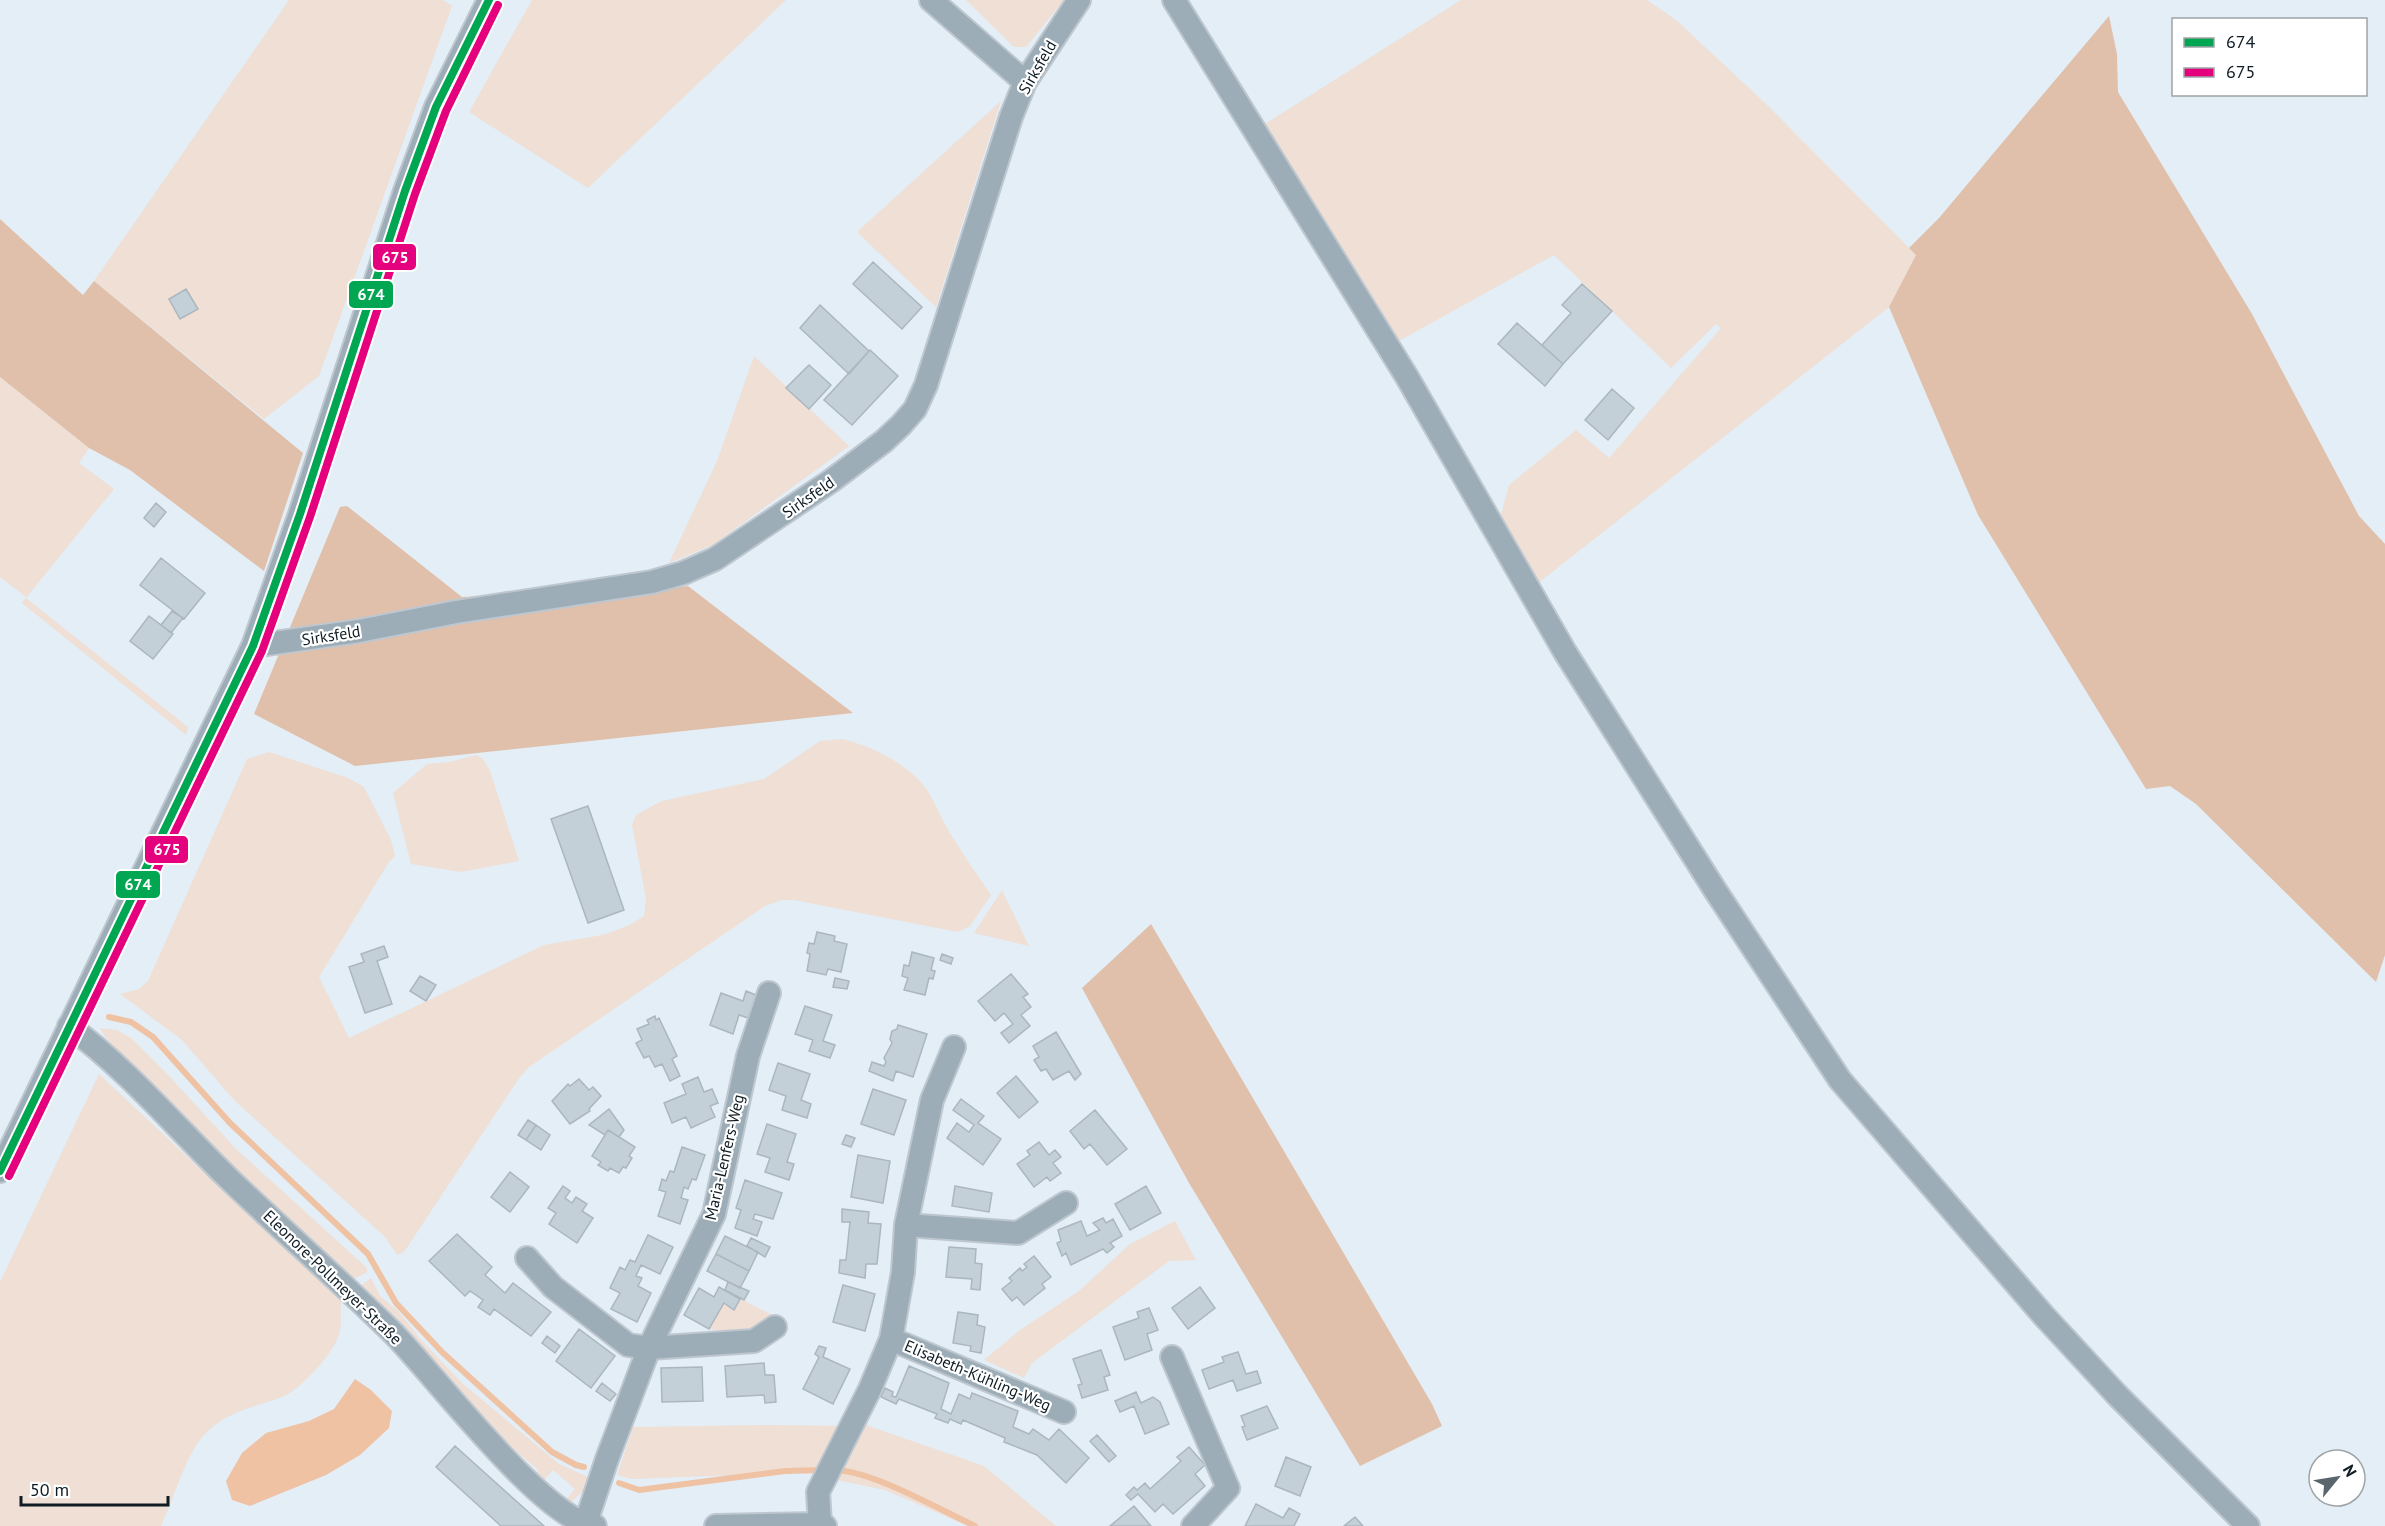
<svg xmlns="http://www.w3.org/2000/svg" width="2385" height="1526" viewBox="0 0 2385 1526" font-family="'PT Sans',sans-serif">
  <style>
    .green { fill: #efdfd5 }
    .forest { fill: #e0c0aa }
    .water { fill: #efc2a3 }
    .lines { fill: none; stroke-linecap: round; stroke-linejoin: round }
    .stream { stroke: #efc2a3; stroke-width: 6 }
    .building { fill: #c4d0d8; stroke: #abb6be; stroke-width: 1.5 }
    .street-casing { stroke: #bec7cf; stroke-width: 26 }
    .street { stroke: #9dadb7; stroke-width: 22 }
    .bus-1-casing { stroke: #fff; stroke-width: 12 }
    .bus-2-casing { stroke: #fff; stroke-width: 12 }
    .bus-1 { stroke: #00a651; stroke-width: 8 }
    .bus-2 { stroke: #e5007d; stroke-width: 8 }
    .labels { text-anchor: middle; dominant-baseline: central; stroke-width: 4.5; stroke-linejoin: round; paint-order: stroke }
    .street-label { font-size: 16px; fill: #0f1c24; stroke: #fff }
    .line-badge { stroke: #fff; stroke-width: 2 }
    .badge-label { font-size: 16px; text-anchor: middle; font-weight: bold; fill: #fff }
  </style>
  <rect width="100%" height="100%" fill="#e3eef6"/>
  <path class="green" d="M289,0H443L452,6L319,376L264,419L94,281Z
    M532,0H786L588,188L469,112Z
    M966,0H1064L1026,47H1014Z
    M1461,0H1647L1676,20L1764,102L1916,255L1889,307L1537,584L1501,515L1509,485L1576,430L1609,458L1721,328L1716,324L1671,368L1554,255L1397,342L1260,127Z
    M1001,101L936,307L857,232Z
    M754,356L849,446L713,545L669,563L717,461Z
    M0,377L89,448L79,463L114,489L26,598L188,727L186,735L22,603L26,597L0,577Z
    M843,739C869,746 897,759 917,778C932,792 939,815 950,833C963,854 977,875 991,895L970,926L958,932L794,900H782L765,906L529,1067L520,1077L404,1252L397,1255L385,1237L234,1100L182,1040L120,994L139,989L148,981L247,759L269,752L348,778L364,787L391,840L395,856L389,862L319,977L349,1038L544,945L603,935L630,925L644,916L646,899L632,825L636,815L662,801L764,779L820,741Z
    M476,755L483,759L490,771L519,861L461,872L411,864L393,793L427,764L449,762Z
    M1002,890L1029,946L974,933Z
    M100,1028L117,1030L131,1038L171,1078L235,1148L367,1268V1272L350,1281L220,1160L105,1037Z
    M99,1074L341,1301C340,1312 342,1324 339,1334C335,1352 299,1391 282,1397C254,1407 225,1412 204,1435C186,1454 173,1501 161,1526H0V1282Z
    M1175,1221L1196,1260L1169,1261L1032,1363L1024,1378L984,1360L1020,1330L1079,1291L1130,1244Z
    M371,1278L380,1296L398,1311L422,1341L462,1383L559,1464L592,1479L588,1487L570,1503L566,1500L575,1489L553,1470L543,1481L535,1475L538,1470L480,1421L357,1289Z
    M740,1299L775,1316L749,1335L709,1329L724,1303L734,1309Z
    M770,1425L843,1426L820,1472L632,1479L617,1475L633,1427Z
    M866,1425L984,1466L1056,1526H968L885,1490L837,1480Z"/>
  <path class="forest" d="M2109,16L2117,54L2118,92L2252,314L2359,516L2385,544V955L2376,982L2196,804L2170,786L2146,789L1978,515L1889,307L1916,255L1909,248L1939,218Z
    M0,219L83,295L94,281L303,453L264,571L130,470L89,448L0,377Z
    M347,506L462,597L653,590L688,586L853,713L355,766L254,714L340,507Z
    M1151,924L1432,1404L1442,1426L1360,1466L1189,1183L1082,988Z"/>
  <path class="water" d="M355,1379L371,1390L392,1411L389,1428L360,1455L326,1475L250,1506L232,1500L226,1481L242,1453L266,1433L309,1421L334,1409Z"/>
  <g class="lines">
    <path class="stream" d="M109,1017L131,1022L153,1037L230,1123L368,1254L396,1303L443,1353L552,1452L576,1465L584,1467
      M834,1470C871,1470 940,1510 975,1526
      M619,1483L639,1490L785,1471L824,1470"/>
  </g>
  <path class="building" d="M873,262L922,307L902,329L853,284Z
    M1582,284L1612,311L1563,364L1542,345L1571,313L1562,305Z
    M186,289L198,309L180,319L169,299Z
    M820,305L869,351L849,374L800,328Z
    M1517,323L1563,364L1545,386L1498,344Z
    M870,350L898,376L852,425L824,400Z
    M809,365L831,385L809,409L786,388Z
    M1612,389L1634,408L1608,440L1585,420Z
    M156,503L166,512L154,527L144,518Z
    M161,558L205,593L184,619L140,585Z
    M172,611L183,618L171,633L161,625Z
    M149,616L173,634L153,659L130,641Z
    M588,806L624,910L588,923L551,819Z
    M817,932L835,936L834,941L847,944L841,972L828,969L826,975L807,971L810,954L807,953L809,943L814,944Z
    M384,946L388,957L377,961L392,1004L365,1013L349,967L364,962L361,954Z
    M912,952L934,958L931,970L935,971L933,979L929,978L925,995L904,990L908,978L902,976L904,965L909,966Z
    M942,954L953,958L951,964L940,960Z
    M1011,974L1028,994L1023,997L1031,1007L1021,1015L1030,1026L1009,1043L1001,1033L1013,1024L1004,1013L995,1021L978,1001Z
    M420,976L436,985L426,1001L410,991Z
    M835,978L849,981L847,989L833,987Z
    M746,991L756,995L748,1018L739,1015L733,1034L710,1025L721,993L743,1001Z
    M805,1006L832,1015L823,1041L835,1045L830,1058L809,1051L813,1040L795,1034Z
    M655,1016L656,1020L659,1018L677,1056L672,1059L680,1076L670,1081L662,1064L655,1067L649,1056L644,1058L636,1043L642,1040L637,1029L649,1024L647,1020Z
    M898,1025L927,1034L913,1077L896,1071L893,1081L869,1071L872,1062L884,1066L886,1062L884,1058L892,1043L890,1039L892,1031L897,1029Z
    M1056,1032L1081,1074L1075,1080L1069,1071L1053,1080L1046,1069L1041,1071L1034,1060L1039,1057L1033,1046Z
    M778,1063L810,1074L801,1100L811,1104L807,1118L782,1110L786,1096L769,1090Z
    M1016,1076L1038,1102L1019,1118L997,1093Z
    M698,1077L704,1092L712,1089L718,1103L710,1106L715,1117L691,1128L686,1117L672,1123L664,1103L686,1094L682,1084Z
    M579,1079L589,1090L593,1087L601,1096L589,1109L590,1111L570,1124L552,1101L568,1084L570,1086Z
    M873,1089L906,1100L894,1135L861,1124Z
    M961,1099L984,1116L978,1123L1001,1139L983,1165L947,1138L957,1123L969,1132L974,1125L953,1110Z
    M609,1109L624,1130L619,1137L608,1130L605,1135L589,1125Z
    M1095,1110L1127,1149L1107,1165L1090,1144L1084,1149L1070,1131Z
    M528,1120L536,1125L526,1140L518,1135Z
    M767,1124L796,1134L787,1162L794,1164L789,1180L765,1172L770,1158L757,1154Z
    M536,1125L550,1135L541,1150L526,1140Z
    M608,1130L635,1147L629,1156L632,1158L626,1168L623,1167L619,1173L610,1168L608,1171L598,1165L601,1162L592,1156Z
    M846,1135L855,1138L851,1147L842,1144Z
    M1039,1142L1049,1155L1055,1150L1061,1157L1053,1163L1061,1173L1050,1181L1047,1177L1034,1187L1017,1164L1030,1155L1027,1151Z
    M682,1147L705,1155L696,1180L692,1179L688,1189L684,1187L681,1198L688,1200L680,1224L658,1216L666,1192L659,1190L662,1179L666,1181L670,1171L674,1172Z
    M858,1155L890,1161L883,1203L851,1197Z
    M510,1172L529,1187L510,1212L491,1197Z
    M745,1180L782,1193L773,1219L755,1214L753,1219L762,1222L757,1236L735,1228L741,1210L736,1208Z
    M563,1186L570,1191L565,1198L572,1203L576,1197L587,1204L582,1211L593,1218L577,1243L549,1224L556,1213L548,1208Z
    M955,1186L992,1193L989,1212L952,1206Z
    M1146,1186L1161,1213L1130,1230L1115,1204Z
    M842,1209L869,1212L868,1223L881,1224L877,1264H866L865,1278L839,1273L840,1260H846L850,1222H842Z
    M1103,1218L1106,1223L1113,1219L1122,1236L1110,1243L1114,1247L1107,1253L1103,1249L1071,1265L1066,1253L1062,1256L1057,1243L1061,1241L1058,1230L1081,1221L1087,1236L1100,1230L1093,1223Z
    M457,1234L492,1267L485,1275L505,1293L513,1283L551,1312L531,1336L494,1309L490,1315L478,1307L483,1300L470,1291L465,1296L429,1261Z
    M648,1235L673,1247L660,1274L641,1265L636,1276L642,1278L638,1286L651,1293L637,1322L611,1309L620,1293L610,1288L620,1267L625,1270L630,1260L635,1262Z
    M725,1236L758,1252L749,1271L716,1254Z
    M751,1238L770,1247L765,1257L747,1246Z
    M949,1247L976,1249L975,1263L982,1264L980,1290L971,1289L972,1279L946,1277Z
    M716,1254L749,1271L740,1288L707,1271Z
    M1034,1256L1051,1277L1042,1284L1045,1288L1024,1305L1017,1297L1012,1301L1002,1289L1012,1281L1009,1278L1020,1268L1022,1271L1027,1267L1024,1264Z
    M728,1282L749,1291L744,1300L725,1290Z
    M843,1285L875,1294L865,1331L833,1322Z
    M719,1287L740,1299L734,1310L724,1303L709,1329L684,1315L699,1288L714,1297Z
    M1200,1287L1215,1308L1188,1329L1172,1308Z
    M1149,1308L1158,1330L1147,1334L1152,1350L1125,1360L1113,1327L1139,1318L1137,1312Z
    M958,1312L978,1315L977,1325L985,1327L981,1353L970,1351L971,1346L953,1343Z
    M579,1329L615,1356L591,1388L556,1361Z
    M547,1336L560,1346L555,1353L542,1343Z
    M819,1346L826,1348L823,1357L850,1369L833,1404L803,1389L819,1357L815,1354Z
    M1101,1350L1110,1375L1104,1377L1108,1390L1082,1398L1078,1385L1082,1384L1073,1359Z
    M1238,1352L1246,1374L1257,1371L1261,1383L1237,1391L1233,1380L1209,1389L1202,1370L1224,1362L1222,1357Z
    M764,1363L765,1375H774L776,1402L765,1403L764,1395L727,1397L725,1366Z
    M909,1366L949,1383L941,1409L951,1414L959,1394L970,1399L972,1393L1018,1411L1013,1427L1029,1434L1033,1429L1049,1440L1059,1429L1089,1458L1066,1483L1037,1455L1004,1442L1005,1438L963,1420L961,1424L950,1419L948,1423L935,1418L937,1414L899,1399L896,1404L881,1397L885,1388L893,1392L892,1396L896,1397Z
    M702,1367L703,1401L662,1402L661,1368Z
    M602,1383L616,1394L610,1401L596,1391Z
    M1136,1392L1141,1403L1153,1397L1160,1402L1169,1424L1145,1434L1134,1406L1120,1412L1115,1401Z
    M1267,1406L1278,1428L1247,1440L1242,1427L1245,1426L1241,1416Z
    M1097,1435L1116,1456L1109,1462L1090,1441Z
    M455,1446L544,1526H501L436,1467Z
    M1189,1447L1205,1465L1195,1474L1205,1486L1173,1514L1163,1504L1155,1512L1138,1494L1131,1500L1126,1495L1134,1487L1137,1490L1145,1483L1150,1489L1181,1461L1177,1457Z
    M1286,1457L1311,1467L1300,1496L1275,1486Z
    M1256,1504L1283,1518L1289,1508L1300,1514L1294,1526H1245Z
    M1134,1506L1151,1526H1110Z
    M1355,1517L1363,1526H1344Z"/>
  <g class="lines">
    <defs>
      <path id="street" d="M931,0L1025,82
        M1174,0L1407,377L1565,652L1715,890L1840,1080L2044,1316L2118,1396L2248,1526
        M253,646L359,631L456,612L652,582L683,573L715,559L831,481L884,441L901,425L915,409L926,385L1011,117L1025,82L1079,0
        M69,1026C128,1070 175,1126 227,1177C282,1230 339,1280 393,1333C432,1372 545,1522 595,1526
        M0,1171L253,646L300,514L405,191L436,107L489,0
        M906,1225L1018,1233L1066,1203
        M527,1258L553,1287L628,1345L649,1348L754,1341L775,1327
        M891,1339L1064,1412
        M1172,1357L1228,1488L1193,1526
        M820,1524L818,1492L870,1389L891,1339L903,1272L906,1225L932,1100L954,1047
        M585,1525L607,1459L649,1348L714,1214L748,1056L769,993
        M716,1526L820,1524L825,1526"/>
    </defs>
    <use href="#street" class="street-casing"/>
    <use href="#street" class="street"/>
    <defs>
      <path id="bus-1" d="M0,1171L253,646L300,514L405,191L436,107L489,0"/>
      <path id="bus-2" d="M9,1176L262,651L310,517L415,194L446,111L498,5"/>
    </defs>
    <use href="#bus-1" class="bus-1-casing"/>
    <use href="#bus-2" class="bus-2-casing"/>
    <use href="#bus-1" class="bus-1"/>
    <use href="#bus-2" class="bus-2"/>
  </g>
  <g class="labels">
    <g class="street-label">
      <text transform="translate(1037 67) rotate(-60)">Sirksfeld</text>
      <text transform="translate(808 497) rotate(-35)">Sirksfeld</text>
      <text transform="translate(331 635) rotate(-9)">Sirksfeld</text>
      <text transform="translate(724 1157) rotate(-77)">Maria-Lenfers-Weg</text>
      <text transform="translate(333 1277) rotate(44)">Eleonore-Pollmeyer-Straße</text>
      <text transform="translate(978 1375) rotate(23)">Elisabeth-Kühling-Weg</text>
    </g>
  </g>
  <g class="line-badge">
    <rect x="372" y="243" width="45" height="28" rx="6" fill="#e5007d"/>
    <rect x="348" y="280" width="46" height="29" rx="6" fill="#00a651"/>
    <rect x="144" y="835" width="45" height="29" rx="6" fill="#e5007d"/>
    <rect x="115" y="870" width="46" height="29" rx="6" fill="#00a651"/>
  </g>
  <g class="badge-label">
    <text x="395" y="263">675</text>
    <text x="371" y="300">674</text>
    <text x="167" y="855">675</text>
    <text x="138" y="890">674</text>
  </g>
  <rect x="2172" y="18" width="195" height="78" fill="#ffffff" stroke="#9fa4a7" stroke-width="1.5"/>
  <rect x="2184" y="38" width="30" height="9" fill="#00a651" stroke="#9fa4a7" stroke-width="1.5"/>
  <text x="2226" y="48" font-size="18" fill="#0f1c24">674</text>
  <rect x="2184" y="68" width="30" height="9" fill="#e5007d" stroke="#9fa4a7" stroke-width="1.5"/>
  <text x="2226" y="78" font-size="18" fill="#0f1c24">675</text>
  <g transform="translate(2337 1478) rotate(60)"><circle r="28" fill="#ffffff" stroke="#9fa4a7" stroke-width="1.5"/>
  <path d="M0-4.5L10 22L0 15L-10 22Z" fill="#59666e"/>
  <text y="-9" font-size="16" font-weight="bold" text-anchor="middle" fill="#0f1c24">N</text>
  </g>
  <path d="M21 1496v9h147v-9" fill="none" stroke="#0f1c24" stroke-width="3"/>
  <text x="30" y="1496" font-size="18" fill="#0f1c24" stroke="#ffffff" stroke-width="4.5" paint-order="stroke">50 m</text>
</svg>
